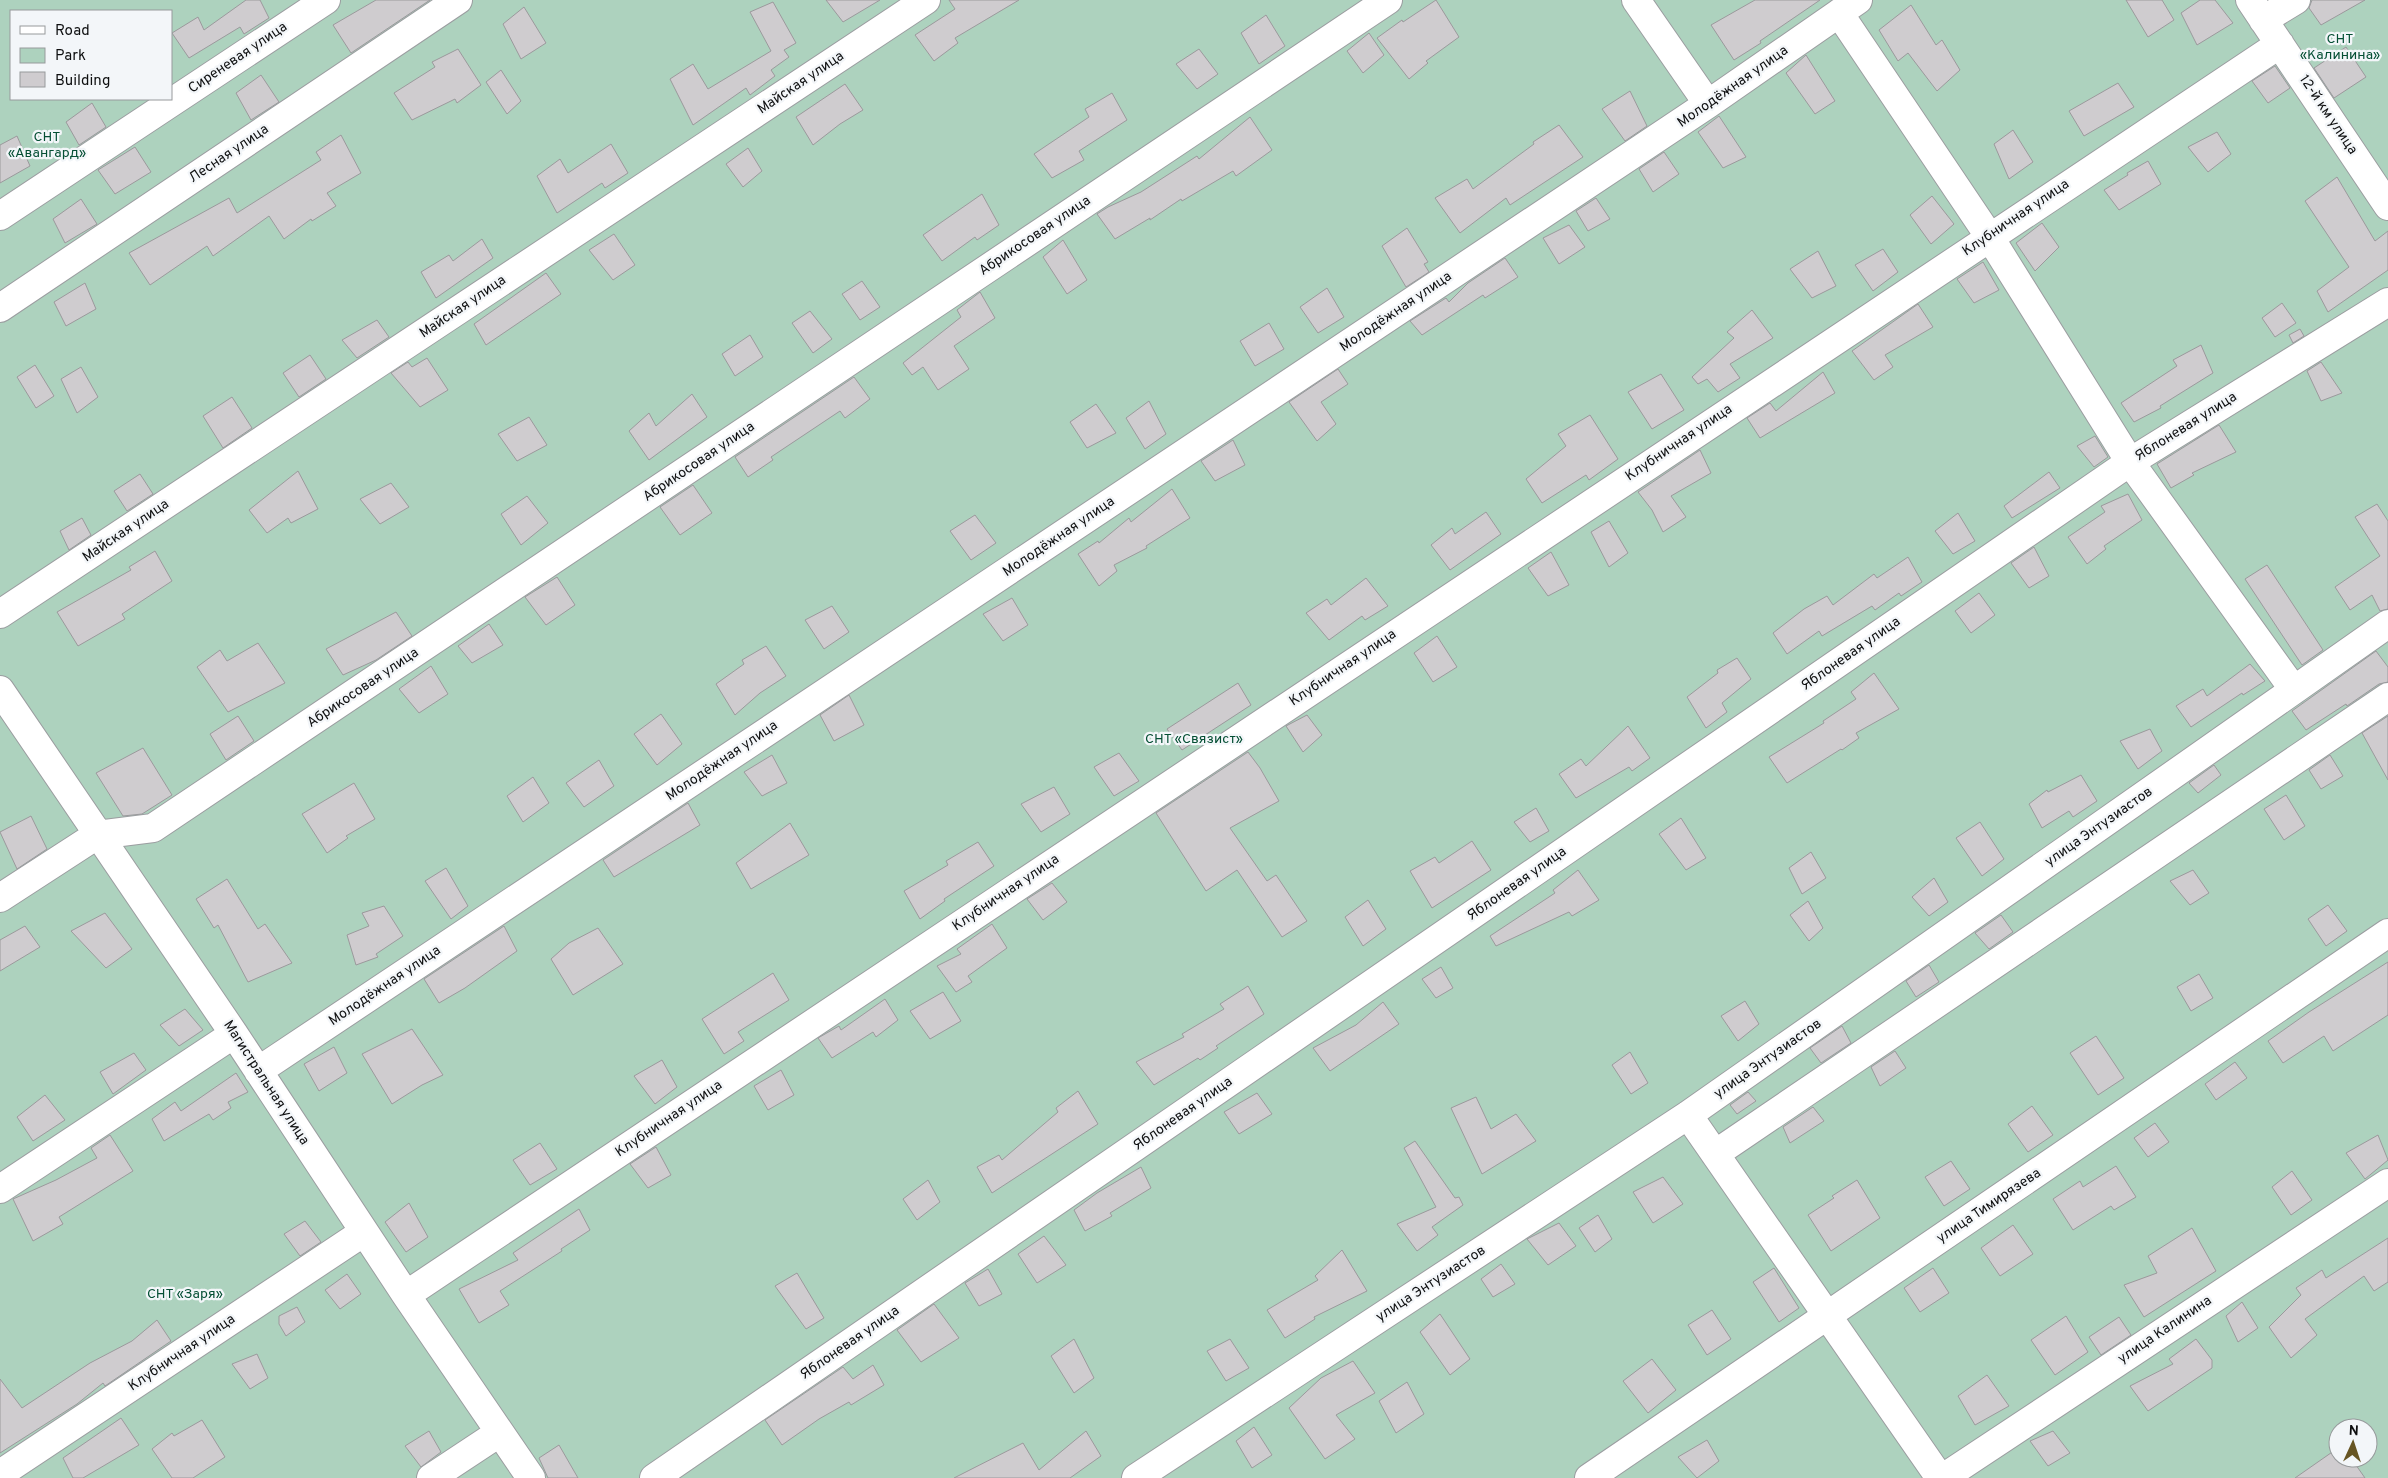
<svg xmlns="http://www.w3.org/2000/svg" width="2388" height="1478" viewBox="0 0 2388 1478" font-family="Overpass,sans-serif">
  <style>
    .green { fill: #add2be; fill-rule: evenodd }
    .building { fill: #cfcccf; stroke: #9b999c }
    .lines { fill: none; stroke-linecap: round; stroke-linejoin: round }
    .minor-casing { stroke: #9b9da0; stroke-width: 30 }
    .minor { stroke: #fff; stroke-width: 28 }
    .labels { text-anchor: middle; dominant-baseline: central; stroke-width: 4.5; stroke-linejoin: round; paint-order: stroke }
    .park-label { font-size: 14px; fill: #054f34; stroke: #f3f6f9 }
    .street-label { font-size: 14px; fill: #0e0f10; stroke: #f3f6f9 }
  </style>
  <rect width="100%" height="100%" fill="#e6e9eb"/>
  <path class="green" d="M0,0H2388V1478H0ZM11,11H171V99H11ZM2338,1428H2368V1458H2338Z"/>
  <path class="building" d="M246,0H260L269,18L244,34L240,27L189,58L172,33L198,17L204,30Z
    M376,0H430L351,53L333,25Z
    M826,0H880L843,22Z
    M949,0H1019L955,38L958,43L934,61L915,35L955,9Z
    M1436,0L1459,37L1426,61L1428,63L1409,79L1377,38L1402,20L1403,22Z
    M1755,0H1820L1760,41L1761,43L1734,60L1711,25Z
    M2126,0H2162L2174,20L2148,37Z
    M2200,0H2215L2233,23L2197,45L2181,13Z
    M2312,0H2365L2321,25L2309,8Z
    M773,2L796,43L784,50L789,57L771,70L775,76L750,95L746,88L693,125L670,79L693,64L708,89L771,51L750,12Z
    M1911,5L1936,45L1942,40L1960,70L1937,91L1908,53L1898,61L1879,30Z
    M524,7L546,43L521,59L503,24Z
    M1266,15L1285,46L1259,64L1241,33Z
    M1369,33L1384,55L1363,73L1347,51Z
    M2346,47L2366,77L2334,98L2314,68Z
    M458,49L481,85L457,103L455,99L412,120L394,93L435,67L432,62Z
    M1199,49L1218,74L1197,89L1176,64Z
    M1806,55L1835,101L1815,114L1786,73Z
    M2275,66L2290,88L2268,103L2252,81Z
    M501,70L521,101L507,114L486,82Z
    M261,75L279,102L251,120L236,93Z
    M2118,83L2134,107L2084,136L2069,111Z
    M845,84L863,110L840,124L813,145L796,117Z
    M1630,91L1647,126L1625,141L1602,109Z
    M1112,93L1127,120L1079,151L1084,160L1052,178L1034,154L1089,117L1085,109Z
    M92,103L106,127L79,145L66,122Z
    M1719,116L1746,157L1723,168L1698,132Z
    M1250,117L1272,150L1236,176L1233,171L1182,201L1181,199L1150,220V218L1115,239L1097,214L1108,207L1141,192L1197,156L1199,159Z
    M1559,125L1583,157L1510,205L1506,198L1460,233L1435,198L1467,179L1473,189L1534,144L1533,142Z
    M2013,130L2033,162L2009,179L1994,144Z
    M2217,132L2231,154L2208,172L2188,147Z
    M341,135L361,173L327,193L336,206L312,221L311,219L284,239L269,216L213,256L207,246L150,285L129,253L229,198L237,213L321,160L316,152Z
    M17,136L30,166L0,183V145Z
    M611,144L628,173L605,188L602,183L557,213L537,176L560,159L568,173Z
    M135,147L151,172L115,194L98,170Z
    M748,148L762,171L743,187L726,164Z
    M1664,152L1679,174L1653,192L1639,169Z
    M2148,161L2161,184L2119,210L2104,190L2128,175L2127,173Z
    M2337,177L2375,241L2388,231V270L2328,312L2317,291L2349,267L2305,201Z
    M982,194L999,225L977,240L975,237L942,261L923,235Z
    M1932,196L1954,224L1931,244L1910,215Z
    M1596,198L1610,219L1588,231L1576,211Z
    M81,199L97,224L65,243L53,219Z
    M2042,223L2059,247L2035,271L2016,243Z
    M1569,225L1585,247L1559,264L1543,238Z
    M1407,228L1428,262L1424,264L1429,272L1406,287L1382,246Z
    M614,234L635,265L613,280L589,250Z
    M482,239L493,258L436,298L421,272L449,255L453,261Z
    M1063,240L1087,280L1067,294L1043,257Z
    M1883,249L1898,272L1873,291L1855,265Z
    M1818,251L1836,286L1812,298L1790,269Z
    M1505,258L1518,277L1485,298L1483,295L1422,335L1410,321L1446,298L1449,302L1468,283Z
    M1983,262L1999,290L1974,303L1957,279Z
    M546,273L561,294L486,345L474,324Z
    M862,281L880,307L860,320L842,294Z
    M85,283L96,309L66,326L54,302Z
    M1327,288L1344,317L1318,333L1300,307Z
    M980,292L995,318L954,346L969,369L938,390L923,367L912,375L903,363L961,317L957,310Z
    M2282,303L2296,323L2275,337L2262,318Z
    M1918,304L1933,327L1885,355L1893,367L1874,380L1852,351Z
    M1752,310L1773,338L1730,364L1740,378L1718,392L1707,379L1698,384L1692,377L1734,338L1727,332Z
    M810,311L832,339L813,353L792,323Z
    M377,320L389,337L357,358L342,340Z
    M1269,323L1284,349L1255,366L1240,341Z
    M2300,329L2304,336L2293,343L2289,335Z
    M750,335L763,357L735,376L722,354Z
    M2201,345L2213,373L2160,406L2161,408L2134,422L2121,403L2177,366L2173,360Z
    M310,355L326,379L299,397L283,373Z
    M427,358L448,390L420,407L391,373L408,362L412,367Z
    M2321,362L2342,393L2321,401L2307,371Z
    M35,365L54,396L36,408L17,377Z
    M81,367L98,397L77,413L61,379Z
    M1338,369L1348,384L1321,402L1336,424L1317,441L1289,402Z
    M1823,372L1835,393L1760,438L1747,418L1770,403L1776,411Z
    M1661,374L1684,410L1652,429L1628,392Z
    M854,377L870,399L845,418L840,411L771,457L773,460L748,477L735,457Z
    M692,394L707,417L649,460L629,431L649,413L656,426Z
    M232,397L252,428L223,448L203,416Z
    M1149,401L1166,434L1145,449L1126,418Z
    M1096,404L1116,433L1087,448L1070,422Z
    M1590,415L1618,459L1589,480L1586,475L1542,503L1526,479L1566,446L1558,434Z
    M529,417L547,445L517,461L498,434Z
    M2219,425L2236,452L2192,473L2194,475L2171,488L2157,464Z
    M2095,436L2108,457L2094,467L2077,446Z
    M1233,440L1245,465L1215,481L1201,461Z
    M1700,450L1711,473L1671,496L1686,517L1663,532L1652,510L1638,492Z
    M298,471L318,509L291,523L288,518L267,533L249,510Z
    M2049,472L2060,488L2012,518L2004,506Z
    M140,474L153,494L127,511L114,491Z
    M391,483L409,507L380,524L360,499Z
    M693,485L712,513L680,535L660,507Z
    M1172,489L1190,518L1146,546L1147,548L1114,565L1117,571L1099,586L1078,554L1098,541L1099,543L1129,518L1131,522Z
    M2128,494L2142,520L2104,546L2106,549L2087,564L2068,537L2105,512L2101,506Z
    M527,496L548,523L521,545L501,514Z
    M2377,504L2388,521V609L2380,611L2372,595L2350,610L2335,587L2380,556L2355,517Z
    M1486,512L1501,534L1450,570L1431,545L1452,528L1455,534Z
    M1958,513L1975,541L1953,554L1935,531Z
    M975,515L996,543L971,560L950,531Z
    M82,518L91,535L69,550L60,531Z
    M1609,521L1628,553L1609,567L1591,532Z
    M2034,547L2049,576L2029,588L2011,563Z
    M155,551L172,581L122,614L125,619L78,646L57,612L131,570L129,567Z
    M1551,552L1569,585L1548,596L1528,568Z
    M1908,557L1922,582L1901,596L1899,593L1875,610L1872,606L1822,636L1819,631L1787,654L1773,633L1804,609L1827,596L1833,605L1874,574L1877,578Z
    M2267,565L2323,650L2302,665L2245,579Z
    M557,577L575,605L546,625L525,597Z
    M1366,578L1388,606L1365,620L1362,616L1329,640L1306,613L1327,599L1331,605Z
    M1979,593L1995,615L1971,633L1955,611Z
    M1012,598L1028,625L1003,641L983,614Z
    M832,606L849,632L824,649L805,620Z
    M396,612L412,636L376,660L343,675L326,649Z
    M489,624L503,645L472,663L458,646Z
    M1437,636L1457,667L1433,682L1414,653Z
    M258,643L285,683L228,712L197,667L220,650L227,661Z
    M766,646L786,676L760,693L735,715L716,684L744,664L742,660Z
    M2376,651L2388,667V682L2379,684L2347,706L2346,704L2306,730L2292,711Z
    M1737,658L1751,679L1722,703L1727,712L1706,728L1687,697L1718,673L1717,670Z
    M2250,664L2265,681L2243,695L2242,693L2191,727L2176,706L2203,689L2207,696Z
    M431,666L448,694L419,713L399,689Z
    M1874,673L1899,709L1856,733L1859,738L1842,750L1841,749L1787,783L1769,757L1824,723L1823,721L1856,699L1851,692Z
    M1238,683L1251,705L1182,750L1167,729Z
    M849,695L864,725L834,741L820,715Z
    M661,714L682,744L657,765L634,734Z
    M1307,715L1322,735L1303,752L1286,726Z
    M238,716L254,741L226,760L210,734Z
    M2388,716V780L2362,733Z
    M1628,726L1650,758L1632,771L1629,767L1576,798L1559,774L1581,759L1586,766Z
    M2150,729L2162,751L2138,769L2120,741Z
    M143,748L172,795L142,814L123,816L96,773Z
    M1248,752L1260,768L1279,801L1230,828L1267,881L1276,875L1307,921L1282,937L1237,870L1206,891L1156,813Z
    M1119,753L1139,781L1114,796L1094,767Z
    M772,755L787,783L762,796L744,772Z
    M2330,755L2343,776L2321,789L2309,770Z
    M599,760L614,786L584,807L566,783Z
    M2214,765L2221,775L2198,793L2189,783Z
    M2081,775L2097,801L2073,817L2069,811L2042,828L2029,804L2047,790L2048,792Z
    M533,777L549,803L523,822L507,796Z
    M354,783L375,819L346,836L348,838L327,853L302,814Z
    M1054,787L1070,814L1041,832L1021,804Z
    M2286,795L2305,826L2284,840L2264,809Z
    M688,803L700,825L614,877L603,860Z
    M1536,808L1549,831L1530,842L1514,822Z
    M31,816L47,849L17,869L0,832Z
    M1681,818L1706,858L1686,870L1659,834Z
    M1980,822L2004,859L1982,876L1956,838Z
    M790,823L809,855L751,889L736,863Z
    M1472,841L1491,870L1432,908L1410,871L1435,857L1439,863Z
    M978,842L994,866L944,899L945,901L920,919L904,891L948,865L946,861Z
    M1811,852L1826,878L1802,894L1789,868Z
    M446,868L468,906L451,919L425,881Z
    M1578,870L1599,900L1572,916L1569,912L1496,946L1490,936L1555,893L1553,890Z
    M2193,870L2209,893L2190,905L2170,881Z
    M1934,878L1948,902L1929,916L1912,897Z
    M227,879L258,929L265,924L292,963L248,982L218,925L214,928L196,899Z
    M1052,883L1067,902L1043,920L1027,899Z
    M1368,900L1386,929L1363,946L1345,917Z
    M1808,901L1823,928L1809,941L1790,915Z
    M2328,905L2347,931L2326,946L2308,919Z
    M384,906L403,936L376,954L378,957L356,965L347,935L369,926L362,913Z
    M105,913L132,949L106,968L71,931Z
    M2001,915L2013,932L1989,949L1975,933Z
    M992,924L1007,948L968,976L972,982L956,992L937,966L961,954L957,949Z
    M25,926L40,947L0,971V940Z
    M504,926L517,951L465,988L439,1003L424,979Z
    M598,928L623,964L573,995L551,959L569,943Z
    M2388,962V1015L2333,1051L2324,1036L2283,1063L2268,1041L2309,1012Z
    M1929,965L1939,982L1916,997L1906,981Z
    M1441,967L1453,988L1436,998L1422,979Z
    M773,973L789,1000L738,1032L744,1041L724,1054L702,1019Z
    M2199,974L2213,998L2191,1011L2177,987Z
    M1248,986L1264,1014L1216,1046L1218,1048L1200,1060L1198,1058L1154,1085L1136,1062L1184,1037L1182,1034L1224,1009L1220,1004Z
    M943,992L961,1021L930,1039L910,1011Z
    M885,999L898,1020L876,1037L873,1032L832,1058L818,1038L839,1026L841,1030Z
    M1745,1001L1759,1024L1738,1041L1721,1016Z
    M1383,1002L1399,1024L1330,1071L1313,1048L1356,1025Z
    M185,1009L203,1030L179,1046L160,1025Z
    M1842,1026L1851,1043L1821,1063L1810,1048Z
    M412,1029L443,1075L422,1085L392,1104L362,1054Z
    M2096,1036L2124,1078L2098,1095L2070,1053Z
    M334,1047L347,1073L319,1091L304,1064Z
    M1895,1051L1906,1068L1880,1086L1871,1067Z
    M1630,1052L1648,1083L1631,1094L1612,1065Z
    M134,1053L146,1070L113,1094L100,1072Z
    M662,1060L677,1087L655,1104L634,1076Z
    M2235,1062L2247,1078L2216,1100L2205,1084Z
    M781,1070L794,1095L768,1110L754,1086Z
    M236,1073L248,1092L228,1102L231,1108L213,1120L209,1114L164,1141L152,1119L175,1102L181,1111Z
    M1078,1091L1098,1124L992,1193L977,1167L999,1155L1002,1160L1058,1112L1056,1108Z
    M1748,1092L1756,1101L1737,1114L1730,1105Z
    M1257,1093L1272,1114L1239,1134L1224,1112Z
    M45,1095L65,1120L33,1141L17,1117Z
    M1476,1097L1491,1129L1516,1114L1536,1141L1482,1174L1451,1108Z
    M2032,1106L2053,1135L2028,1152L2008,1124Z
    M1813,1107L1824,1121L1790,1143L1783,1127Z
    M2155,1123L2169,1142L2148,1157L2134,1138Z
    M110,1135L133,1171L59,1217L63,1224L33,1241L13,1199L56,1180L97,1158L91,1148Z
    M2378,1135L2388,1160L2365,1179L2346,1153Z
    M1415,1141L1455,1198L1459,1197L1463,1205L1432,1227L1438,1235L1417,1251L1397,1224L1436,1207L1404,1148Z
    M540,1143L557,1169L530,1185L513,1160Z
    M656,1147L671,1175L648,1188L630,1164Z
    M1951,1161L1970,1189L1944,1206L1925,1177Z
    M2116,1166L2136,1197L2114,1210L2111,1206L2073,1230L2053,1199L2080,1181L2083,1187Z
    M1141,1167L1151,1188L1110,1213L1112,1216L1085,1231L1074,1210L1097,1193Z
    M2292,1171L2312,1200L2291,1215L2272,1187Z
    M1663,1177L1683,1204L1653,1223L1633,1192Z
    M928,1180L940,1202L917,1220L903,1199Z
    M1857,1180L1880,1218L1831,1251L1808,1215L1834,1198L1832,1196Z
    M409,1203L428,1237L406,1252L385,1222Z
    M579,1209L590,1230L561,1249L562,1251L500,1291L509,1305L479,1323L459,1289L518,1260L513,1253Z
    M1598,1215L1612,1239L1595,1252L1579,1228Z
    M305,1221L321,1242L300,1256L284,1234Z
    M1559,1223L1576,1246L1548,1265L1527,1239Z
    M2013,1225L2033,1254L2000,1276L1981,1248Z
    M2192,1228L2216,1271L2144,1317L2124,1285L2157,1273L2148,1256Z
    M1044,1236L1066,1265L1037,1283L1018,1254Z
    M2388,1238V1282L2374,1291L2364,1276L2305,1319L2317,1335L2291,1358L2269,1327L2301,1295L2296,1288L2322,1270L2326,1278Z
    M1342,1250L1367,1291L1314,1317L1315,1319L1285,1338L1267,1310L1318,1280L1315,1276Z
    M1501,1264L1515,1284L1493,1297L1481,1279Z
    M1774,1268L1799,1308L1779,1322L1753,1282Z
    M1933,1268L1949,1293L1920,1312L1904,1288Z
    M988,1269L1002,1294L979,1306L965,1283Z
    M797,1273L824,1318L806,1329L775,1286Z
    M347,1274L361,1294L340,1309L325,1290Z
    M2242,1302L2258,1328L2238,1342L2226,1316Z
    M934,1304L959,1338L921,1362L897,1330Z
    M297,1307L305,1322L286,1336L279,1324V1316Z
    M1712,1310L1731,1339L1707,1355L1688,1325Z
    M1440,1314L1470,1359L1450,1375L1420,1332Z
    M2066,1316L2088,1352L2055,1375L2031,1340Z
    M2119,1317L2131,1335L2101,1355L2089,1337Z
    M157,1320L171,1341L105,1386L103,1383L77,1404L0,1453V1379L22,1408L90,1363L132,1341Z
    M1074,1339L1094,1378L1074,1393L1051,1356Z
    M1230,1339L1249,1368L1226,1381L1207,1351Z
    M2196,1339L2212,1360V1368L2148,1411L2130,1386L2173,1364L2169,1359Z
    M257,1354L268,1378L250,1389L232,1364Z
    M1652,1359L1676,1390L1648,1413L1623,1381Z
    M1353,1361L1375,1393L1336,1415L1355,1439L1325,1459L1289,1408L1321,1378Z
    M873,1365L884,1385L851,1405L849,1402L819,1419L782,1445L765,1420L843,1367L853,1379Z
    M1987,1375L2009,1406L1975,1425L1958,1396Z
    M1407,1382L1424,1414L1396,1433L1379,1401Z
    M121,1418L139,1445L83,1478H73L63,1458Z
    M202,1420L225,1457L193,1478H172L152,1449L172,1433L174,1436Z
    M1254,1427L1272,1455L1252,1468L1236,1441Z
    M429,1431L441,1452L421,1467L405,1446Z
    M1086,1431L1101,1456L1070,1478H954L1023,1443L1039,1470Z
    M2053,1431L2070,1453L2048,1466L2030,1441Z
    M1707,1440L1719,1461L1697,1478L1678,1457Z
    M559,1445L578,1478H548L539,1458Z
    M2338,1448V1458H2351L2365,1478H2295Z"/>
  <g class="lines">
    <defs>
      <path id="minor" d="M1636,0L1708,104
        M2250,0L2388,206
        M1839,13L1989,236L2130,462L2294,690
        M2263,20L2296,0
        M0,216L326,0
        M0,308L458,0
        M0,614L926,0
        M0,690L234,1034L406,1295L531,1478
        M0,898L97,835L153,828L1388,0
        M258,1071L1708,104L1858,0
        M1688,1115L1940,1478
        M1715,1154L2388,697
        M0,1189L234,1034
        M406,1295L2280,44
        M0,1474L364,1232
        M431,1478L499,1433
        M654,1478L2130,462L2388,302
        M1136,1478L1688,1115L2388,624
        M1589,1478L2388,933
        M1943,1478L2388,1183"/>
    </defs>
    <use href="#minor" class="minor-casing"/>
    <use href="#minor" class="minor"/>
  </g>
  <g class="labels">
    <g class="park-label">
      <text x="2340" y="39">СНТ<tspan x="2340" dy="16">«Калинина»</tspan></text>
      <text x="47" y="137">СНТ<tspan x="47" dy="16">«Авангард»</tspan></text>
      <text x="1194" y="739">СНТ «Связист»</text>
      <text x="185" y="1294">СНТ «Заря»</text>
    </g>
    <g class="street-label">
      <text transform="translate(238 58) rotate(-34)">Сиреневая улица</text>
      <text transform="translate(801 83) rotate(-34)">Майская улица</text>
      <text transform="translate(1733 87) rotate(-35)">Молодёжная улица</text>
      <text transform="translate(2328 115) rotate(56)">12-й км улица</text>
      <text transform="translate(229 154) rotate(-34)">Лесная улица</text>
      <text transform="translate(2016 218) rotate(-34)">Клубничная улица</text>
      <text transform="translate(1035 236) rotate(-34)">Абрикосовая улица</text>
      <text transform="translate(463 307) rotate(-34)">Майская улица</text>
      <text transform="translate(1396 312) rotate(-34)">Молодёжная улица</text>
      <text transform="translate(2186 427) rotate(-32)">Яблоневая улица</text>
      <text transform="translate(1679 443) rotate(-34)">Клубничная улица</text>
      <text transform="translate(699 462) rotate(-34)">Абрикосовая улица</text>
      <text transform="translate(126 531) rotate(-34)">Майская улица</text>
      <text transform="translate(1059 537) rotate(-34)">Молодёжная улица</text>
      <text transform="translate(1851 654) rotate(-35)">Яблоневая улица</text>
      <text transform="translate(1343 668) rotate(-34)">Клубничная улица</text>
      <text transform="translate(363 688) rotate(-34)">Абрикосовая улица</text>
      <text transform="translate(722 761) rotate(-34)">Молодёжная улица</text>
      <text transform="translate(2099 827) rotate(-35)">улица Энтузиастов</text>
      <text transform="translate(1517 884) rotate(-35)">Яблоневая улица</text>
      <text transform="translate(1006 893) rotate(-34)">Клубничная улица</text>
      <text transform="translate(385 986) rotate(-34)">Молодёжная улица</text>
      <text transform="translate(1768 1059) rotate(-35)">улица Энтузиастов</text>
      <text transform="translate(266 1083) rotate(57)">Магистральная улица</text>
      <text transform="translate(1183 1114) rotate(-35)">Яблоневая улица</text>
      <text transform="translate(669 1119) rotate(-34)">Клубничная улица</text>
      <text transform="translate(1989 1206) rotate(-34)">улица Тимирязева</text>
      <text transform="translate(1431 1284) rotate(-33)">улица Энтузиастов</text>
      <text transform="translate(2165 1330) rotate(-34)">улица Калинина</text>
      <text transform="translate(850 1343) rotate(-35)">Яблоневая улица</text>
      <text transform="translate(182 1353) rotate(-34)">Клубничная улица</text>
    </g>
  </g>
  <rect x="10" y="10" width="162" height="90" fill="#f3f6f9" stroke="#979a9c"/>
  <rect x="20" y="26" width="25" height="8" fill="#ffffff" stroke="#979a9c"/>
  <text x="55" y="35" font-size="15" fill="#0e0f10">Road</text>
  <rect x="20" y="48" width="25" height="15" fill="#add2be" stroke="#979a9c"/>
  <text x="55" y="60" font-size="15" fill="#0e0f10">Park</text>
  <rect x="20" y="72" width="25" height="15" fill="#cfcccf" stroke="#979a9c"/>
  <text x="55" y="85" font-size="15" fill="#0e0f10">Building</text>
  <g transform="translate(2353 1443) rotate(3)"><circle r="24" fill="#f3f6f9" stroke="#979a9c"/>
  <path d="M0-4L9 19L0 12L-9 19Z" fill="#675523"/>
  <text y="-8" font-size="14" font-weight="bold" text-anchor="middle" fill="#0e0f10">N</text>
  </g>
</svg>
